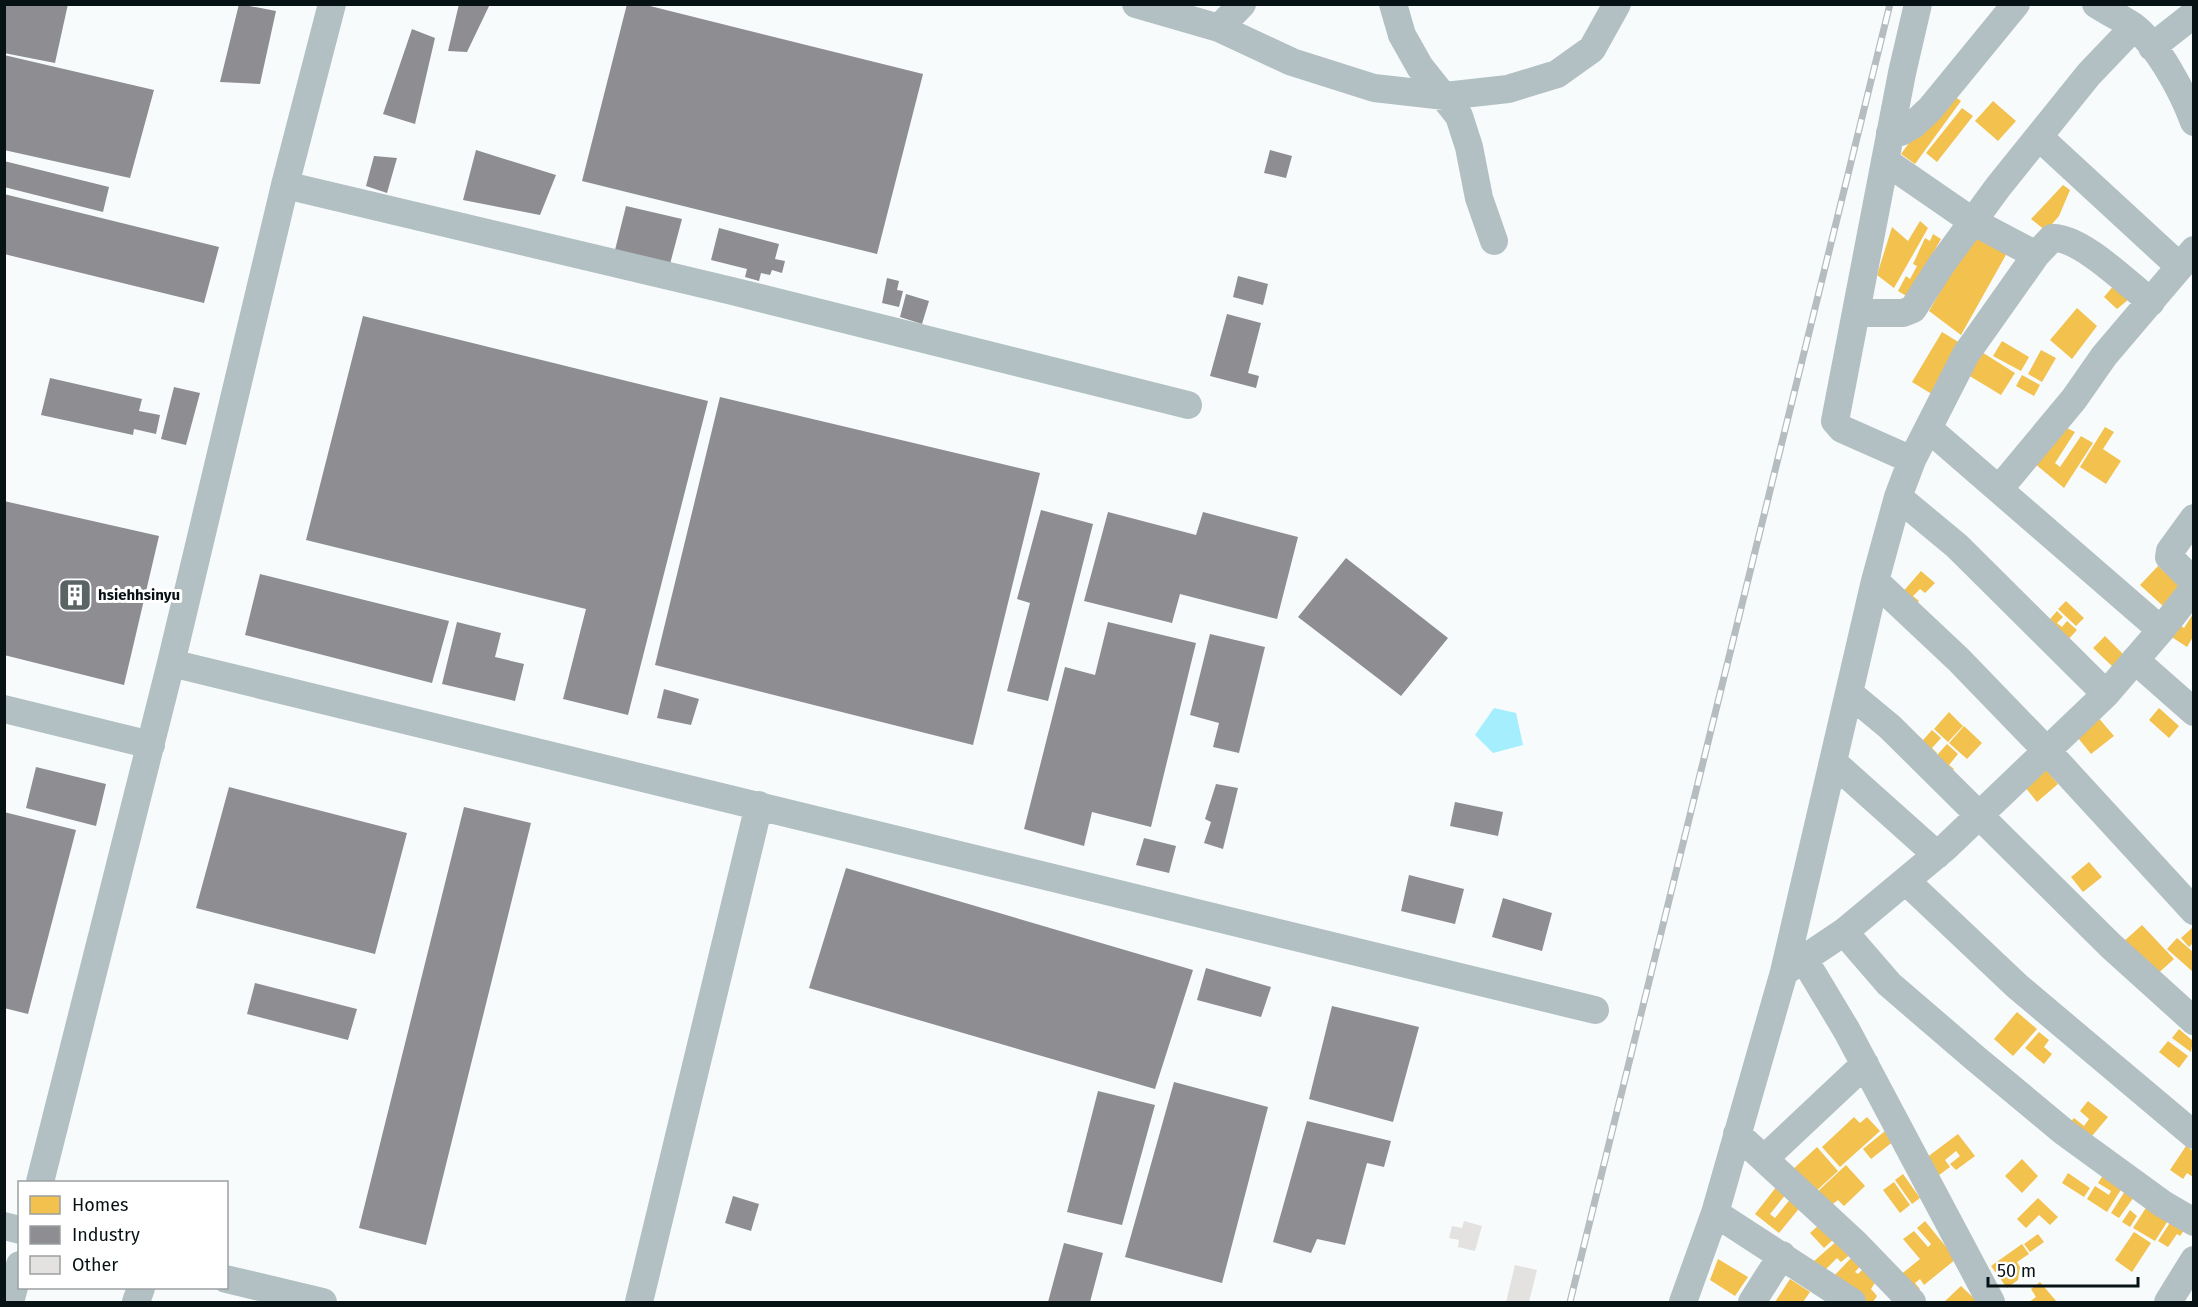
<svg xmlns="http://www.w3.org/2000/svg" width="2198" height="1307" viewBox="0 0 2198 1307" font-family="'Fira Sans',sans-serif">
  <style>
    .green { fill: #a4eefe }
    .homes { fill: #f2c14e }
    .industry { fill: #8d8d92 }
    .building { fill: #e4e2e0 }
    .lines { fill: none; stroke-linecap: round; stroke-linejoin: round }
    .minor { stroke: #b2c0c4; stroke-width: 28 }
    .rail-casing { stroke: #b5bdc0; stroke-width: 7 }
    .rail { stroke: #fff; stroke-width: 4.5; stroke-dasharray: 14; stroke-linecap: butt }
    .labels { text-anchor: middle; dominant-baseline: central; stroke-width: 6; stroke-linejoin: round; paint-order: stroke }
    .poi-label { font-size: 15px; font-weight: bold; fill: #071214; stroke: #fff; text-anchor: start }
  </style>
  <rect width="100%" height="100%" fill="#f8fbfc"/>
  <path class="green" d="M1494,708L1516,713L1523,745L1493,753L1475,735Z"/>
  <path class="homes" d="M1947,91L1961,101L1915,164L1901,154Z
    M1993,101L2016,121L1998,141L1975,121Z
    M1962,108L1973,116L1937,162L1926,153Z
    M2063,185L2070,190L2059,216L2046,231L2031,219Z
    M1920,221L1928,228L1894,288L1877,275L1892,227L1908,241Z
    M1975,231L2007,253L1961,335L1929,311Z
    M1933,234L1941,239L1908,297L1898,291L1906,276L1910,279L1917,266L1913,264L1925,238L1930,241Z
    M2115,284L2129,299L2117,309L2104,297Z
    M2077,308L2097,326L2072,359L2050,340Z
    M1942,332L1965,346L1935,396L1912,382Z
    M2002,341L2029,357L2021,371L1993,356Z
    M1977,349L2015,373L2001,395L1963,372Z
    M2041,350L2056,358L2042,382L2028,374Z
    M2022,375L2040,385L2034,396L2016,386Z
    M2065,427L2075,432L2055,463L2060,467L2081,436L2093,443L2064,488L2034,463Z
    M2105,427L2114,432L2103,449L2121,461L2106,484L2080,467Z
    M2158,566L2181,587L2163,606L2140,585Z
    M1921,571L1935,583L1925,593L1920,589L1913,596L1919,601L1914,607L1900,595Z
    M2066,601L2084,618L2076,626L2058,609Z
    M2057,611L2063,617L2057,623L2062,627L2067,621L2077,630L2065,643L2045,625Z
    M2193,614V637L2187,647L2164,632L2172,620L2184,628Z
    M2105,636L2124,655L2113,667L2093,648Z
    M2159,708L2179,726L2169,738L2149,720Z
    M1949,712L1963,726L1948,742L1934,729Z
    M2096,715L2114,736L2091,754L2074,733Z
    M1964,726L1982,743L1967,759L1949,743Z
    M1932,730L1941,738L1932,748L1937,753L1929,762L1915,749Z
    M1947,744L1958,754L1949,765L1954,769L1946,778L1930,763Z
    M2042,765L2058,784L2037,802L2021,782Z
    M2089,862L2102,877L2083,892L2071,877Z
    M2142,925L2174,959L2154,977L2123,942Z
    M2192,928L2193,943L2189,947L2181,938Z
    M2177,938L2193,952L2192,971L2167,949Z
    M2017,1012L2037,1029L2013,1056L1994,1039Z
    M2179,1029L2193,1041L2191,1052L2172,1038Z
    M2039,1032L2049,1040L2044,1047L2052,1054L2044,1064L2025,1048Z
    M2168,1041L2188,1056L2179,1068L2159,1052Z
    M2088,1101L2108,1117L2087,1142L2067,1126L2074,1118L2084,1126L2089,1119L2080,1111Z
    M1854,1117L1860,1123L1867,1117L1880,1131L1840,1167L1822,1147Z
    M1885,1131L1894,1141L1871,1159L1863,1149Z
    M1958,1134L1975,1156L1956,1170L1950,1164L1960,1156L1956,1151L1945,1160L1950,1167L1935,1178L1922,1161Z
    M2186,1146L2193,1151V1177L2187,1173L2183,1179L2170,1170Z
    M1817,1147L1838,1171L1812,1195L1790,1172Z
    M2022,1159L2038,1176L2022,1193L2005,1176Z
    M1846,1165L1865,1186L1844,1206L1838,1200L1829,1207L1816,1193Z
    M2068,1173L2090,1188L2084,1197L2062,1183Z
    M1903,1174L1920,1198L1912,1204L1895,1180Z
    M2103,1175L2122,1188L2107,1212L2087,1199L2095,1186L2109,1195L2111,1191L2098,1183Z
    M1894,1182L1910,1205L1900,1213L1883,1190Z
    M1777,1186L1787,1193L1770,1214L1775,1218L1792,1197L1802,1205L1779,1233L1755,1214Z
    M2127,1188L2136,1194L2119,1218L2111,1213Z
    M2038,1198L2058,1217L2050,1225L2039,1215L2026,1228L2017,1219Z
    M2149,1203L2171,1216L2155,1241L2133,1228Z
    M2130,1210L2137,1216L2130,1227L2122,1222Z
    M2173,1218L2187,1226L2180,1236L2177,1234L2168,1247L2158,1241Z
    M1925,1221L1956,1259L1924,1285L1920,1279L1915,1283L1920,1289L1914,1294L1899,1276L1920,1259L1903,1239L1914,1231L1928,1247L1931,1244L1917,1228Z
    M1821,1223L1835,1238L1824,1248L1810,1233Z
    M2134,1232L2151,1243L2132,1272L2115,1260Z
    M2038,1234L2044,1242L2030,1252L2024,1244Z
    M1838,1240L1851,1254L1841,1262L1837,1258L1823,1272L1813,1262Z
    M2022,1244L2029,1254L2017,1262L2020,1267L2018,1280L2007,1288L1991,1266Z
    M1853,1256L1862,1264L1855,1272L1858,1274L1865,1267L1878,1278L1871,1289L1877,1296L1873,1302H1868L1833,1277Z
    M1718,1259L1748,1277L1735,1296L1710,1280Z
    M1790,1279L1810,1292L1803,1302H1775Z
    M2040,1282L2057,1302H2029L2036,1297L2031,1289Z
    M1961,1286L1978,1302H1944Z"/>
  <path class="industry" d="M4,4H68L55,63L4,53Z
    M239,4L276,11L260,84L220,82Z
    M459,4H490L467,52L448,51Z
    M627,4H642L923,74L877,254L582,181Z
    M412,29L435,38L415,124L383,114Z
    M4,55L154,90L130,178L4,150Z
    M476,150L556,175L540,215L463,200Z
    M1270,150L1292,156L1286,178L1264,173Z
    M374,156L397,158L387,193L366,186Z
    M4,161L109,187L103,212L4,187Z
    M4,194L219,247L204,303L4,254Z
    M626,206L682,219L670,264L615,250Z
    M719,228L779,244L775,259L785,261L782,273L772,270L770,275L761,273L759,281L745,277L747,269L711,260Z
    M1238,276L1268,284L1263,305L1233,297Z
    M887,278L899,281L897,290L903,291L899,307L882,303Z
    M906,294L929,301L922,324L900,317Z
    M1227,314L1261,323L1248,373L1259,376L1256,388L1210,376Z
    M363,316L708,401L628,715L563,699L586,609L306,540Z
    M50,378L142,399L139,411L160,415L156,434L134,429L133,435L41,415Z
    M174,387L200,393L186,445L161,439Z
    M720,397L1040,473L973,745L655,665Z
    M4,501L159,536L124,685L4,655Z
    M1041,510L1093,524L1048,701L1007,691L1030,603L1017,599Z
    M1108,512L1196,535L1203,512L1298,537L1277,619L1180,594L1172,623L1084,601Z
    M1346,558L1448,638L1401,696L1298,617Z
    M260,574L449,621L432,683L245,635Z
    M457,622L501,633L495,657L524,664L515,701L442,684Z
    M1108,622L1196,643L1151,827L1092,812L1084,846L1024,829L1065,667L1095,675Z
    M1210,634L1265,647L1239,753L1213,747L1219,723L1190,715Z
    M664,689L699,699L691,725L657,718Z
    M36,767L106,784L96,826L26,808Z
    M1216,784L1238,788L1223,849L1204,843L1211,822L1205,819Z
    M229,787L407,833L375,954L196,908Z
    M1455,802L1503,812L1498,836L1450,826Z
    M464,807L531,823L426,1245L359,1228Z
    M4,812L76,830L28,1014L4,1008Z
    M1144,838L1176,846L1169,873L1136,865Z
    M846,868L1193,970L1155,1089L809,988Z
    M1409,875L1464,889L1455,924L1401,911Z
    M1503,898L1552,913L1542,951L1492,937Z
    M1206,968L1271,987L1261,1017L1197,1000Z
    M255,983L357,1009L348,1040L247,1014Z
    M1332,1006L1419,1027L1393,1122L1309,1099Z
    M1174,1082L1268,1107L1222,1283L1125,1257Z
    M1098,1091L1155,1105L1122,1225L1067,1212Z
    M1307,1121L1391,1141L1384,1167L1367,1163L1345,1245L1317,1239L1311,1253L1273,1242Z
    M733,1196L759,1204L751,1231L725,1223Z
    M1064,1243L1103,1253L1090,1302H1048Z"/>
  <path class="building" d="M1464,1221L1482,1226L1475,1251L1458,1247L1459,1240L1449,1238L1452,1226L1462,1228Z
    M1515,1265L1537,1270L1529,1302H1506Z"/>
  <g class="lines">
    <path class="minor" d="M1136,4L1219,28L1292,62L1374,88L1445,96L1508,89L1557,74L1592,49L1617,4
      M1393,4L1402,35L1420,67L1459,116L1469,147L1479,198L1494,241
      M2096,4C2108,12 2121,18 2133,26C2158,45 2183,92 2194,122
      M1219,28L1242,4
      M2152,47L2194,14
      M1890,133L1901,132L1913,125L1930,109L2016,4
      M2039,137L2179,266
      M1885,161L1972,221L2036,255
      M285,185L732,291L1188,405
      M1857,313H1903L1913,309L1941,265L1998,187L2089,74L2134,27
      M1912,460L1842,429L1835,421L1902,73L1918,4
      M2000,488L2074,399L2104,356L2194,250
      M1898,497L1957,546L2106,694
      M2194,518L2170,551L2169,557L2194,582
      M1875,581L1959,660L2047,751L2194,911
      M2161,630L2194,588
      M2135,660L2194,712
      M171,663L1595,1010
      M1849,693L1890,727L2111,946L2194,1021
      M4,709L151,745
      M1833,762L1937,855
      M1906,881L2017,986L2194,1135
      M1844,932L1889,984L1975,1058L2064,1132L2163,1204L2194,1222
      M1805,961L1847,1031L1991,1302
      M1784,972L1875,581L1898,497L1912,460L1966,354L2036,255L2052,238C2080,236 2129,285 2151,302
      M1737,1134L1855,1243L1912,1302
      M1764,1159L1865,1064
      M40,1182L171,663L285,185L332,4
      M1715,1213L1784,972L1844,932L1946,847L2106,694L2161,630L1929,429
      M4,1226L20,1230
      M226,1279L323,1302
      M10,1302L20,1265
      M136,1302L141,1288
      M639,1302L759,805
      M1683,1302L1715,1213L1852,1302
      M1752,1302L1782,1255
      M2168,1302L2194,1260"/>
    <defs>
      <path id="rail" d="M1570,1302L1890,4"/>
    </defs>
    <use href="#rail" class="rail-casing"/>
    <use href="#rail" class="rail"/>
  </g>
  <defs>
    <symbol id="building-square" viewBox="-11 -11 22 22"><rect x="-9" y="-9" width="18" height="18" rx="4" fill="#5b6465" stroke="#fff"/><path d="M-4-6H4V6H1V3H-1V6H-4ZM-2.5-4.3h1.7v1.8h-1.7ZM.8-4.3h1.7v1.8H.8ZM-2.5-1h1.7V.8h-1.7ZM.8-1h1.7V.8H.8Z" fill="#fff"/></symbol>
  </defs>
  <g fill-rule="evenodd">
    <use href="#building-square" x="56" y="576" width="38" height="38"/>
  </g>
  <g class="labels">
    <g class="poi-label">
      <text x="98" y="595">hsiehhsinyu</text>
    </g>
  </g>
  <rect width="2198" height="1307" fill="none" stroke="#071214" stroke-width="12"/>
  <rect x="18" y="1181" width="210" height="108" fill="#ffffff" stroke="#9ca0a1" stroke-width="1.5"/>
  <rect x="30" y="1196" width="30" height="18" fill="#f2c14e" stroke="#9ca0a1" stroke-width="1.5"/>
  <text x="72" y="1211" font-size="18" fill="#071214">Homes</text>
  <rect x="30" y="1226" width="30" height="18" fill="#8d8d92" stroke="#9ca0a1" stroke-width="1.5"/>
  <text x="72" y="1241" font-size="18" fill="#071214">Industry</text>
  <rect x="30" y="1256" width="30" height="18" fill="#e4e2e0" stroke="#9ca0a1" stroke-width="1.5"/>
  <text x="72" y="1271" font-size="18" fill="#071214">Other</text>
  <path d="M1988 1277v9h150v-9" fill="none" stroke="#071214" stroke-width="3"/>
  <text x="1997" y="1277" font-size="18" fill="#071214" stroke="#ffffff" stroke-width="4.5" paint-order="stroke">50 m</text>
</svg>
